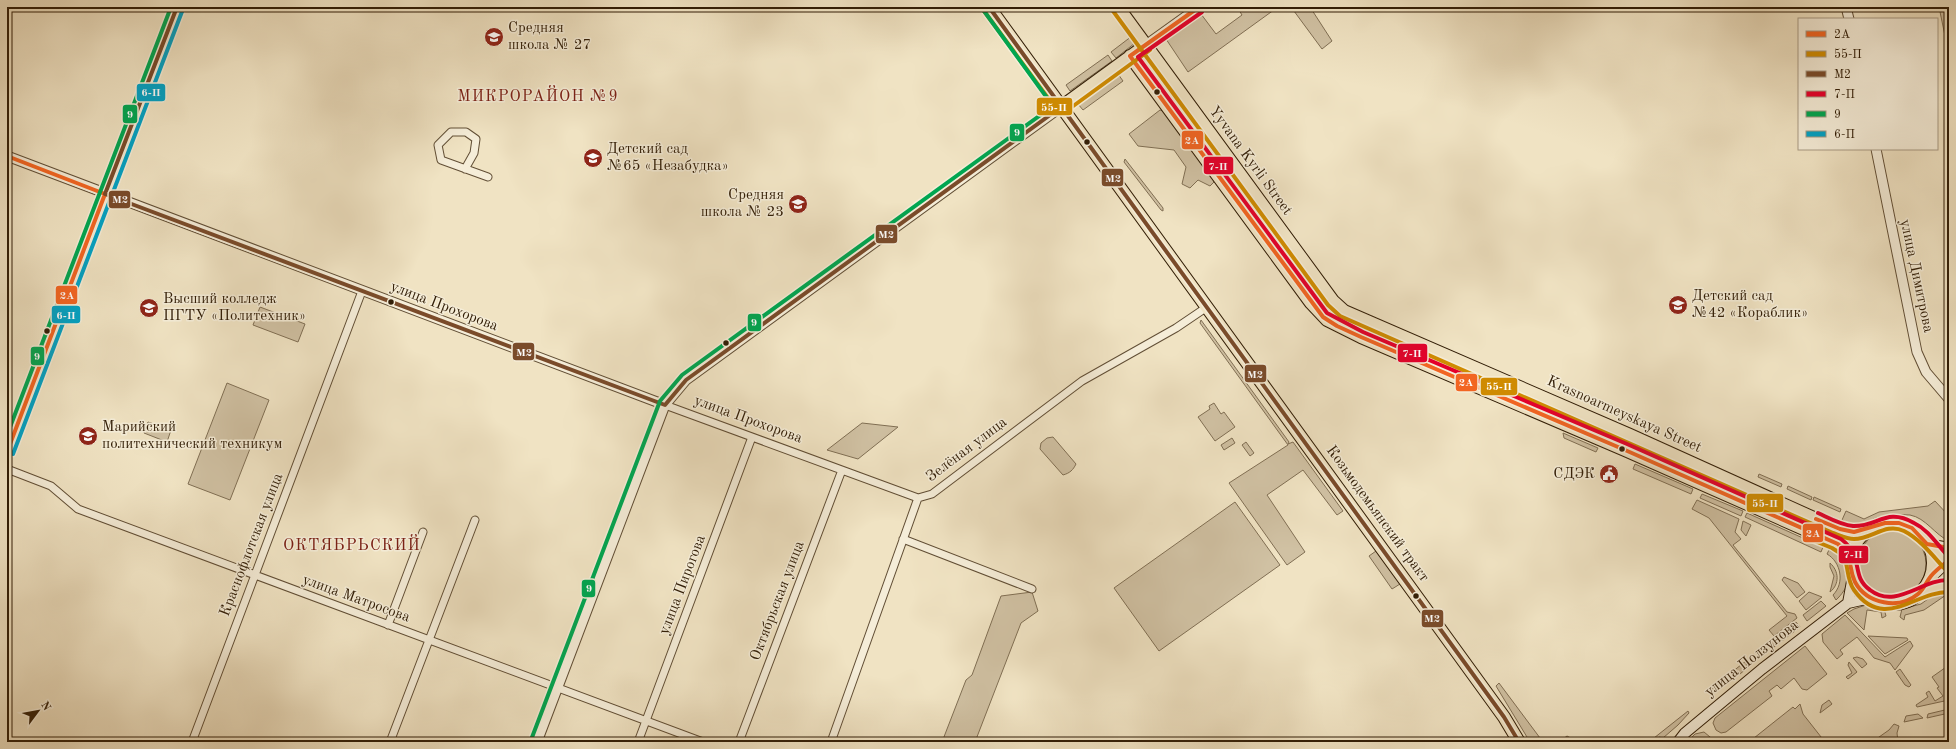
<svg xmlns="http://www.w3.org/2000/svg" width="1956" height="749" viewBox="0 0 1956 749" font-family="'Old Standard TT',serif">
  <style>
    .green { fill: #d0c1a3; stroke: #806f54 }
    .lines { fill: none; stroke-linecap: round; stroke-linejoin: round }
    .minor-casing { stroke: #614e35; stroke-width: 9 }
    .tertiary-casing { stroke: #614e35; stroke-width: 11 }
    .secondary-casing { stroke: #311d06; stroke-width: 12 }
    .primary-casing { stroke: #311d06; stroke-width: 14 }
    .minor { stroke: #f5edd8; stroke-width: 7 }
    .tertiary { stroke: #f5edd8; stroke-width: 9 }
    .secondary { stroke: #f5edd8; stroke-width: 10 }
    .primary { stroke: #f0e3c3; stroke-width: 12 }
    .bus-1-casing { stroke: #f5edd8; stroke-width: 7 }
    .bus-2-casing { stroke: #f5edd8; stroke-width: 7 }
    .bus-3-casing { stroke: #f5edd8; stroke-width: 7 }
    .bus-4-casing { stroke: #f5edd8; stroke-width: 7 }
    .bus-5-casing { stroke: #f5edd8; stroke-width: 7 }
    .bus-6-casing { stroke: #f5edd8; stroke-width: 7 }
    .bus-1 { stroke: #f26522; stroke-width: 4 }
    .bus-2 { stroke: #cf8b01; stroke-width: 4 }
    .bus-3 { stroke: #7a4b2a; stroke-width: 4 }
    .bus-4 { stroke: #e4002b; stroke-width: 4 }
    .bus-5 { stroke: #00a651; stroke-width: 4 }
    .bus-6 { stroke: #02a2c4; stroke-width: 4 }
    .bus-dot { fill: #311d06; stroke: #f5edd8; stroke-width: 1.5 }
    .labels { text-anchor: middle; dominant-baseline: central; stroke-width: 3; stroke-linejoin: round; paint-order: stroke }
    .poi-label { font-size: 15px; fill: #311d06; stroke: #f5edd8; text-anchor: start }
    .street-label { font-size: 15px; fill: #311d06; stroke: #f5edd8 }
    .neighbourhood-label { font-size: 16px; letter-spacing: 1px; fill: #7a1f14; stroke: #f5edd8 }
    .line-badge { stroke: #f5edd8; stroke-width: 1.5 }
    .badge-label { font-size: 11px; text-anchor: middle; font-weight: bold; fill: #fff }
  </style>
  <rect width="100%" height="100%" fill="#f0e3c3"/>
  <filter id="stains"><feTurbulence type="fractalNoise" baseFrequency=".005" numOctaves="4"/><feColorMatrix values="0 0 0 0 .2 0 0 0 0 .09 0 0 0 0 .02 0 0 0 .5 -.17"/></filter>
  <radialGradient id="worn" r=".72"><stop offset=".6" stop-color="#630" stop-opacity="0"/><stop offset="1" stop-color="#630" stop-opacity=".3"/></radialGradient>
  <path class="green" d="M1237,7H1278L1188,72L1166,39L1201,14L1216,34L1242,15Z
    M1291,7H1310L1332,41L1322,49Z
    M1939,7H1949V55Z
    M1132,36L1135,43L1116,58L1111,52Z
    M1108,55L1112,61L1070,91L1066,85Z
    M1118,74L1123,81L1083,110L1078,104Z
    M1160,110L1167,112L1213,176L1214,182L1210,186L1198,180L1190,188L1182,184L1186,167L1174,150L1138,146L1129,134Z
    M1125,159L1163,208V211L1161,210L1124,162Z
    M260,307L305,324L298,342L253,325Z
    M1201,320L1289,442L1288,444L1293,442L1343,511L1337,515L1303,470L1267,495L1305,552L1287,565L1229,483L1288,445L1200,323Z
    M227,383L269,400L230,500L188,484Z
    M1214,403L1221,414L1224,412L1235,427L1215,441L1198,417L1210,409L1209,406Z
    M148,422L171,430L167,442L144,433Z
    M862,423L898,427L858,459L827,450Z
    M1563,433L1598,448L1596,452L1564,438Z
    M1053,437L1076,464C1073,470 1070,473 1063,475L1040,449L1041,443L1047,438Z
    M1232,438L1235,443L1224,450L1221,445Z
    M1246,442L1254,453L1250,456L1242,445Z
    M1635,464L1693,489L1691,494L1633,469Z
    M1759,474L1782,484L1781,487L1758,477Z
    M1788,486L1812,497L1811,500L1787,489Z
    M1702,494L1743,511L1741,516L1700,498Z
    M1814,497L1841,509L1840,512L1813,500Z
    M1697,500L1739,519L1735,532L1741,539L1733,545L1787,612L1795,614L1797,618L1774,636L1769,630L1787,616L1709,518L1692,509Z
    M1935,501L1949,516V541C1935,535 1926,518 1910,515C1893,512 1868,529 1856,527C1851,526 1846,522 1842,520L1846,511L1864,519L1879,512L1928,506Z
    M1235,502L1280,565L1159,651L1114,588Z
    M1747,513L1823,547L1821,552L1745,517Z
    M1743,521L1751,525L1746,536L1741,530Z
    M1858 564a34 34 0 1 1 68 0a34 34 0 1 1-68 0Z
    M1829,550C1833,552 1839,554 1843,558C1857,570 1847,590 1836,600L1833,595C1845,583 1841,562 1827,554Z
    M1376,551L1400,584L1392,589L1369,556Z
    M1830,563C1839,571 1840,584 1830,592L1834,576L1830,567Z
    M1784,577L1798,583L1805,592L1797,598L1782,580Z
    M1949,588V593L1924,610L1905,615L1904,620L1900,617L1902,609L1921,604L1939,591Z
    M1032,592L1038,611L1021,623L975,742H942L966,680L972,675L1001,596Z
    M1809,592L1822,597L1806,610L1799,601Z
    M1821,601L1826,606L1807,621L1803,615Z
    M1869,604C1878,604 1884,606 1886,616L1882,618L1881,612L1867,610L1864,630L1847,613L1854,609Z
    M1845,615L1885,657L1910,641L1913,646L1895,670L1890,663L1874,658L1857,637L1840,650L1843,654L1837,659L1823,642L1822,634Z
    M1796,622L1800,627L1774,647L1771,642Z
    M1868,636L1907,638L1908,640L1885,654Z
    M1805,646L1827,674L1807,690L1802,689L1794,678L1781,689L1777,685L1769,691L1772,696L1726,732L1721,733L1716,730L1713,723L1715,718Z
    M1857,657L1863,659L1867,664L1862,668L1853,658Z
    M1746,661L1747,668L1740,674L1733,673L1732,672Z
    M1849,662L1857,672L1848,679L1846,677L1852,673L1848,665Z
    M1949,665V700L1917,707L1916,705L1928,697L1926,693L1929,691L1935,701L1943,696L1937,688L1939,687L1932,677Z
    M1900,669L1911,685L1909,687L1905,685L1896,672Z
    M1727,677L1728,681L1727,683L1710,693L1709,691Z
    M1499,683L1543,742H1530L1496,686Z
    M1829,700L1832,704L1820,713L1822,705Z
    M1800,704L1803,714L1825,742H1749L1793,707L1795,709Z
    M1949,709V713L1927,718L1928,714Z
    M1688,711L1689,713L1678,725L1663,738L1659,737L1656,740L1654,738Z
    M1918,714L1923,718L1904,722L1906,716Z
    M1894,724L1899,726L1897,733L1898,742H1872L1889,730Z
    M1704,732L1716,742H1687L1695,734Z
    M1567,736L1578,742H1559Z"/>
  <g class="lines">
    <defs>
      <path id="minor" d="M465,169L474,153L476,139L466,132H451L438,145L441,160L488,177
        M665,405L918,498
        M7,469L51,486L78,509L703,742
        M918,498L932,494L1082,381L1176,328L1207,307
        M903,539L1032,589
        M388,625L423,532
        M192,742L362,291
        M390,742L475,520
        M638,742L752,437
        M739,742L842,470
        M831,742L918,498"/>
      <path id="tertiary" d="M1846,7L1849,19
        M1146,45L1199,7
        M1876,149L1917,352L1926,372L1949,399
        M7,156L665,405
        M537,742L665,405L686,380L1061,107"/>
      <path id="secondary" d="M1927,544L1949,548
        M1929,579L1949,560
        M1848,603L1853,576
        M1678,742L1685,733L1762,669L1848,603L1870,598"/>
      <path id="primary" d="M989,7L1504,717L1519,742
        M1118,7L1333,301L1344,311L1630,435L1827,524L1853,533L1868,529
        M1130,56L1311,303L1327,320L1361,337L1625,450L1822,537C1834,543 1845,547 1851,559
        M1061,107L1146,45
        M7,452L177,7
        M1851 563a41 41 0 1 1 82 0a41 41 0 1 1-82 0Z
        M1930,546L1949,565
        M1919,594L1937,587L1949,586"/>
    </defs>
    <use href="#minor" class="minor-casing"/>
    <use href="#tertiary" class="tertiary-casing"/>
    <use href="#secondary" class="secondary-casing"/>
    <use href="#primary" class="primary-casing"/>
    <use href="#minor" class="minor"/>
    <use href="#tertiary" class="tertiary"/>
    <use href="#secondary" class="secondary"/>
    <use href="#primary" class="primary"/>
    <defs>
      <path id="bus-1" d="M1199,7L1130,56L1323,317L1337,326L1361,337L1625,450L1838,544C1855,559 1847,565 1855,582C1867,604 1899,610 1918,594C1924,589 1926,582 1931,576C1936,570 1943,565 1949,560
        M7,156L105,194
        M7,452L105,194
        M1816,519L1840,529L1854,532L1885,523H1899L1912,528L1927,544L1949,548"/>
      <path id="bus-2" d="M984,11L1059,113L1065,112L1150,50
        M1113,11L1328,305L1340,316L1833,533C1839,535 1847,539 1854,539C1872,539 1886,522 1904,531C1920,539 1933,556 1945,569
        M1810,539L1832,548L1843,555C1849,565 1846,579 1854,590C1884,632 1915,591 1949,592"/>
      <path id="bus-3" d="M177,7L105,194L665,405L686,380L1061,107
        M989,7L1504,717L1519,742"/>
      <path id="bus-4" d="M1202,12L1138,57L1327,313L1363,332L1627,444L1841,539C1865,557 1850,576 1870,590C1896,610 1922,579 1949,580
        M1818,513C1829,518 1841,525 1853,526C1878,527 1886,507 1914,523C1929,530 1938,546 1949,557"/>
      <path id="bus-5" d="M7,435L171,7
        M531,740L660,401L682,375L1053,106L984,11"/>
      <path id="bus-6" d="M13,454L183,9"/>
    </defs>
    <use href="#bus-1" class="bus-1-casing"/>
    <use href="#bus-2" class="bus-2-casing"/>
    <use href="#bus-3" class="bus-3-casing"/>
    <use href="#bus-4" class="bus-4-casing"/>
    <use href="#bus-5" class="bus-5-casing"/>
    <use href="#bus-6" class="bus-6-casing"/>
    <use href="#bus-1" class="bus-1"/>
    <use href="#bus-2" class="bus-2"/>
    <use href="#bus-3" class="bus-3"/>
    <use href="#bus-4" class="bus-4"/>
    <use href="#bus-5" class="bus-5"/>
    <use href="#bus-6" class="bus-6"/>
  </g>
  <defs>
    <symbol id="school-disc" viewBox="-11 -11 22 22"><circle r="9.5" fill="#8f2418" stroke="#f5edd8"/><path d="M0-5L7-2L0 1L-7-2ZM-4 1L0 2.5L4 1V4Q0 6-4 4Z" fill="#fff"/></symbol>
    <symbol id="university-disc" viewBox="-11 -11 22 22"><circle r="9.5" fill="#8f2418" stroke="#f5edd8"/><path d="M0-5L7-2L0 1L-7-2ZM-4 1L0 2.5L4 1V4Q0 6-4 4Z" fill="#fff"/></symbol>
    <symbol id="civic-disc" viewBox="-11 -11 22 22"><circle r="9.5" fill="#8f2418" stroke="#f5edd8"/><path d="M-.6-6.5H3V-4.5H.6V-3L4-1V1h2V6H-6V1h2V-1L-.6-3ZM-1.2 2.5V6h2.4V2.5Z" fill="#fff"/></symbol>
  </defs>
  <g fill-rule="evenodd">
    <use href="#school-disc" x="483" y="26" width="22" height="22"/>
    <use href="#school-disc" x="582" y="147" width="22" height="22"/>
    <use href="#school-disc" x="787" y="193" width="22" height="22"/>
    <use href="#school-disc" x="1667" y="294" width="22" height="22"/>
    <use href="#university-disc" x="138" y="297" width="22" height="22"/>
    <use href="#university-disc" x="77" y="425" width="22" height="22"/>
    <use href="#civic-disc" x="1598" y="463" width="22" height="22"/>
  </g>
  <g class="bus-dot">
    <circle cx="1157" cy="92" r="3.5"/>
    <circle cx="1087" cy="142" r="3.5"/>
    <circle cx="391" cy="302" r="3.5"/>
    <circle cx="47" cy="331" r="3.5"/>
    <circle cx="726" cy="343" r="3.5"/>
    <circle cx="1622" cy="449" r="3.5"/>
    <circle cx="1416" cy="596" r="3.5"/>
  </g>
  <g class="labels">
    <g class="poi-label">
      <text x="508" y="28">Средняя<tspan x="508" dy="17">школа № 27</tspan></text>
      <text x="607" y="149">Детский сад<tspan x="607" dy="17">№65 «Незабудка»</tspan></text>
      <text x="784" y="195" text-anchor="end">Средняя<tspan x="784" dy="17">школа № 23</tspan></text>
      <text x="1692" y="296">Детский сад<tspan x="1692" dy="17">№42 «Кораблик»</tspan></text>
      <text x="163" y="299">Высший колледж<tspan x="163" dy="17">ПГТУ «Политехник»</tspan></text>
      <text x="102" y="427">Марийский<tspan x="102" dy="17">политехнический техникум</tspan></text>
      <text x="1595" y="474" text-anchor="end">СДЭК</text>
    </g>
    <g class="street-label">
      <text transform="translate(1250 161) rotate(54)">Yyvana Kyrli Street</text>
      <text transform="translate(1916 276) rotate(78)">улица Димитрова</text>
      <text transform="translate(444 307) rotate(21)">улица Прохорова</text>
      <text transform="translate(1624 415) rotate(24)">Krasnoarmeyskaya Street</text>
      <text transform="translate(748 420) rotate(20)">улица Прохорова</text>
      <text transform="translate(967 450) rotate(-37)">Зелёная улица</text>
      <text transform="translate(1377 514) rotate(54)">Козьмодемьянский тракт</text>
      <text transform="translate(252 545) rotate(-69)">Краснофлотская улица</text>
      <text transform="translate(683 585) rotate(-69)">улица Пирогова</text>
      <text transform="translate(356 599) rotate(20)">улица Матросова</text>
      <text transform="translate(778 601) rotate(-69)">Октябрьская улица</text>
      <text transform="translate(1752 659) rotate(-38)">улица Ползунова</text>
    </g>
    <g class="neighbourhood-label">
      <text x="538" y="97">МИКРОРАЙОН №9</text>
      <text x="352" y="546">ОКТЯБРЬСКИЙ</text>
    </g>
  </g>
  <g class="line-badge">
    <rect x="136" y="83" width="30" height="19" rx="4" fill="#02a2c4"/>
    <rect x="1036" y="97" width="37" height="19" rx="4" fill="#cf8b01"/>
    <rect x="122" y="104" width="16" height="20" rx="4" fill="#00a651"/>
    <rect x="1009" y="123" width="16" height="19" rx="4" fill="#00a651"/>
    <rect x="1181" y="130" width="23" height="20" rx="4" fill="#f26522"/>
    <rect x="1203" y="156" width="31" height="19" rx="4" fill="#e4002b"/>
    <rect x="1101" y="168" width="23" height="19" rx="4" fill="#7a4b2a"/>
    <rect x="108" y="190" width="23" height="19" rx="4" fill="#7a4b2a"/>
    <rect x="875" y="224" width="23" height="20" rx="4" fill="#7a4b2a"/>
    <rect x="55" y="285" width="23" height="20" rx="4" fill="#f26522"/>
    <rect x="51" y="305" width="30" height="19" rx="4" fill="#02a2c4"/>
    <rect x="747" y="313" width="15" height="19" rx="4" fill="#00a651"/>
    <rect x="512" y="342" width="23" height="19" rx="4" fill="#7a4b2a"/>
    <rect x="1397" y="343" width="31" height="20" rx="4" fill="#e4002b"/>
    <rect x="30" y="346" width="15" height="20" rx="4" fill="#00a651"/>
    <rect x="1244" y="364" width="23" height="19" rx="4" fill="#7a4b2a"/>
    <rect x="1455" y="373" width="23" height="19" rx="4" fill="#f26522"/>
    <rect x="1480" y="377" width="38" height="19" rx="4" fill="#cf8b01"/>
    <rect x="1746" y="493" width="38" height="20" rx="4" fill="#cf8b01"/>
    <rect x="1802" y="523" width="22" height="20" rx="4" fill="#f26522"/>
    <rect x="1838" y="545" width="31" height="19" rx="4" fill="#e4002b"/>
    <rect x="581" y="579" width="15" height="19" rx="4" fill="#00a651"/>
    <rect x="1421" y="609" width="23" height="19" rx="4" fill="#7a4b2a"/>
  </g>
  <g class="badge-label">
    <text x="151" y="96">6-П</text>
    <text x="1054" y="111">55-П</text>
    <text x="130" y="118">9</text>
    <text x="1017" y="136">9</text>
    <text x="1192" y="144">2А</text>
    <text x="1218" y="170">7-П</text>
    <text x="1113" y="182">М2</text>
    <text x="120" y="203">М2</text>
    <text x="886" y="238">М2</text>
    <text x="67" y="299">2А</text>
    <text x="66" y="319">6-П</text>
    <text x="754" y="326">9</text>
    <text x="524" y="356">М2</text>
    <text x="1412" y="357">7-П</text>
    <text x="37" y="360">9</text>
    <text x="1255" y="378">М2</text>
    <text x="1466" y="386">2А</text>
    <text x="1499" y="390">55-П</text>
    <text x="1765" y="507">55-П</text>
    <text x="1813" y="537">2А</text>
    <text x="1853" y="558">7-П</text>
    <text x="589" y="592">9</text>
    <text x="1432" y="622">М2</text>
  </g>
  <rect width="1956" height="749" fill="none" stroke="#f0e3c3" stroke-width="24"/>
  <rect x="8" y="8" width="1940" height="733" fill="none" stroke="#311d06" stroke-width="2"/>
  <rect x="12" y="12" width="1932" height="725" fill="none" stroke="#311d06"/>
  <rect x="1798" y="18" width="140" height="132" fill="#f5edd8" stroke="#a79a84"/>
  <rect x="1806" y="31" width="20" height="6" fill="#f26522" stroke="#a79a84"/>
  <text x="1834" y="38" font-size="12" fill="#311d06">2А</text>
  <rect x="1806" y="51" width="20" height="6" fill="#cf8b01" stroke="#a79a84"/>
  <text x="1834" y="58" font-size="12" fill="#311d06">55-П</text>
  <rect x="1806" y="71" width="20" height="6" fill="#7a4b2a" stroke="#a79a84"/>
  <text x="1834" y="78" font-size="12" fill="#311d06">М2</text>
  <rect x="1806" y="91" width="20" height="6" fill="#e4002b" stroke="#a79a84"/>
  <text x="1834" y="98" font-size="12" fill="#311d06">7-П</text>
  <rect x="1806" y="111" width="20" height="6" fill="#00a651" stroke="#a79a84"/>
  <text x="1834" y="118" font-size="12" fill="#311d06">9</text>
  <rect x="1806" y="131" width="20" height="6" fill="#02a2c4" stroke="#a79a84"/>
  <text x="1834" y="138" font-size="12" fill="#311d06">6-П</text>
  <g transform="translate(38 711) rotate(58)" stroke="#f5edd8" stroke-width="3" paint-order="stroke">
  <path d="M0-3L7 15L0 10L-7 15Z" fill="#311d06"/>
  <text y="-6" font-size="11" font-weight="bold" text-anchor="middle" fill="#311d06">N</text>
  </g>
  <rect width="100%" height="100%" filter="url(#stains)"/>
  <rect width="100%" height="100%" fill="url(#worn)"/>
</svg>
